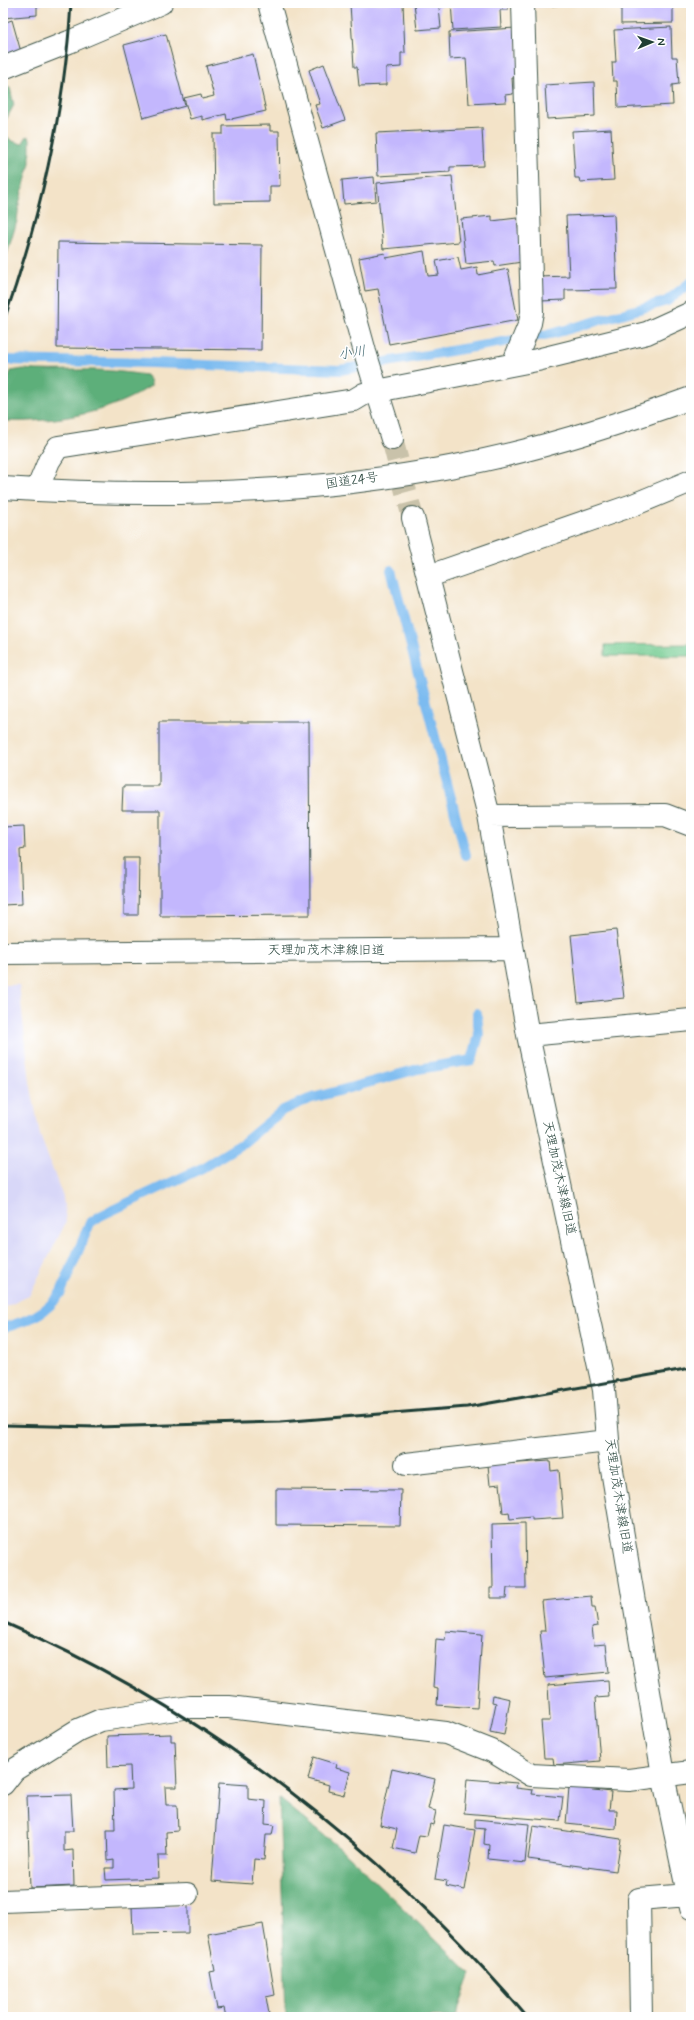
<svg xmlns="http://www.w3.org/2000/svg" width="694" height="2020" viewBox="0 0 694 2020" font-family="Mynerve,'Klee One',sans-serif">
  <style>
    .built { fill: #d8d7f8 }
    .green { fill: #72cb90; stroke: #488462 }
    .forest { fill: #5daf7a; stroke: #3e7657 }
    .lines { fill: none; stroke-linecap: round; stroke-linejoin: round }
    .stream { stroke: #7bbbf0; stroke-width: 10 }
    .building { fill: #c3b7fd }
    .minor-tunnel { stroke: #c9c2aa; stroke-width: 22; stroke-dasharray: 22 11; stroke-linecap: butt }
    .minor-casing { stroke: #3f564a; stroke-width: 24 }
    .highway-casing { stroke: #3f564a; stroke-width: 24 }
    .minor { stroke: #fff; stroke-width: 22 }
    .highway { stroke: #fff; stroke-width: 22 }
    .rail { stroke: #1f3d34; stroke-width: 3 }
    .labels { text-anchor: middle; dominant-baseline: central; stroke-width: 3; stroke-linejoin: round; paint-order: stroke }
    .street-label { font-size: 13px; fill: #1f3d34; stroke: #fff }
    .water-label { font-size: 14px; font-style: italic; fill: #3b636c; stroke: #fff }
  </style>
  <rect width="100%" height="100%" fill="#fff"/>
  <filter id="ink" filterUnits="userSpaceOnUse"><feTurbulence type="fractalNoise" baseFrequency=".025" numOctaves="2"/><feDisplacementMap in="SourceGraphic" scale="8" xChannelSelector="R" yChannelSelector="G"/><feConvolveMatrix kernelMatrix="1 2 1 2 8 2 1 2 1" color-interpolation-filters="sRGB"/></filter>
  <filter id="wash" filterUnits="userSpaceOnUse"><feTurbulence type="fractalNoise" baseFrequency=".012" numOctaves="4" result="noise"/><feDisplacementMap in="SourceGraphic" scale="16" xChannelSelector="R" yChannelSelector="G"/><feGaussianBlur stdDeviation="0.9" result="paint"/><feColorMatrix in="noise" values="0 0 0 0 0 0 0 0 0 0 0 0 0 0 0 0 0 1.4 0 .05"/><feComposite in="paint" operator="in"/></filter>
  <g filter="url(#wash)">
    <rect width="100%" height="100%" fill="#f3e3c8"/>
    <path class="built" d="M3,985H19L30,1082L40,1135L63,1197L66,1222L29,1296L3,1308Z"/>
    <path class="green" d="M691,644V656H605V645Z"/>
    <path class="forest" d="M3,85L10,88L14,105L3,125Z
      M3,133L12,141L22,144L27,136L30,138V163L19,204L17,221L3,267Z
      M23,369C42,371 59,370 78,370C101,369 124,372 146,375L151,381V386C108,414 54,423 3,421V389L11,371Z
      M279,1798L348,1855L471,1974L455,2017H286Z"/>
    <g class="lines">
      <path class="stream" d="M3,360L152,363L340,370L555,333L667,301L691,282
        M391,570L466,855
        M3,1328C27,1321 47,1314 61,1292L90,1223L100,1216L202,1168L243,1143L283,1110L309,1099L418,1069L472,1060L479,1035L477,1013"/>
    </g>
    <g id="blocks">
      <path class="building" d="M3,3H41V6H37V15L3,18Z
        M403,3L405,53H401V67L386,68V85L359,86L357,67H354L350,4Z
        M414,3H442V7H439L441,28L417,30Z
        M451,3H508V10H500L501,27L453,30Z
        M535,3H581V4L535,7Z
        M601,3H615V4L601,5Z
        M640,3H673V23L621,24V6L640,5Z
        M12,20L21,52L3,58V23Z
        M671,27L672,57H677L679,84L672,85L673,105L618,108L617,81H613L612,62H616L614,30Z
        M516,28L520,78H512L513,94L505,95L506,102L469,104L466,58L450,59L449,32Z
        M166,34L185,106L143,118L124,45Z
        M253,54L266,111L227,120L226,114L202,120V116L190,119L184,98L201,94L202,99L214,96L206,66Z
        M324,64L345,120L323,128L315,105L320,104L309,70Z
        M594,82L595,116L547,119L545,85Z
        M270,125V131H279L280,186H270V202L214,203L213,134H223V126Z
        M482,128L484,166L450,167V172L378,176L376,133Z
        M611,129L614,180L580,182L579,178H575L572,131Z
        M452,176L459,242L383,249L377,183Z
        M374,177L376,201L344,204L342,180Z
        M614,214L617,289L565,290V300L540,301L539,277L569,276L566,216Z
        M492,216V221L517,218L522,262L495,266L494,261L466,264L461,219Z
        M58,242L262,245L261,350L57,348Z
        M424,251L428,276L439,275L436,261L458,257L461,270L477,267L478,275L508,269L518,320L389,344L378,289L365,291L359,258L385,253L386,258Z
        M159,722H309L310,915L160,916V810H122L123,786H159Z
        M24,826L25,849L20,850L22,904L3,905V827Z
        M124,858H139L138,915H124Z
        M616,930L624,998L578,1003L571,935Z
        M550,1461L551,1471L559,1470L563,1518L532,1520V1517L510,1519L509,1512L503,1513L500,1484L490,1485L488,1465Z
        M276,1489L401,1490L400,1526L276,1525Z
        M525,1523L526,1588H507L506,1598H490V1588H493L492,1524Z
        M591,1596L592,1607H595L598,1626L592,1627L594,1645L606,1644L609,1672L545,1678L540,1631H545L542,1601Z
        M446,1631L482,1634L477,1708L437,1705L438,1689L433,1688L436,1639L445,1640Z
        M608,1680L609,1697L595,1698L600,1761L554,1765L553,1758H544L541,1721H550L548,1685Z
        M493,1695L510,1699L504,1735L490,1732L496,1703L492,1702Z
        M171,1734V1741H175L177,1787H165L166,1805H177L178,1831L166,1832L167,1856H158L159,1878L106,1880L105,1868H114V1860L108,1861L107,1830H115L114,1790L131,1789L130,1766L108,1767L107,1736Z
        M314,1757L337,1764L336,1768L350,1772L344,1795L328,1791L329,1785L308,1779Z
        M392,1769L435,1779L428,1809L436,1811L433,1825L430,1824L427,1836L419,1835L415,1853L393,1848L397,1829L380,1825Z
        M467,1779L517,1783L516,1788L533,1790L532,1794L563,1797L560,1821L464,1813Z
        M219,1783L248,1785V1799L266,1801L265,1824L274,1825L272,1835H266L264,1860L254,1859L252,1884L212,1881Z
        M569,1787L611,1792L609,1810H617L616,1829L566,1824Z
        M71,1795L73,1831H64V1851L73,1850L74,1886L30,1888L27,1796Z
        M475,1819L529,1824L525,1863L488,1859L489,1845L484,1844L485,1829L475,1828Z
        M444,1825L475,1830L465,1890L446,1886L447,1881L435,1879Z
        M533,1826L621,1839L616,1871L528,1859Z
        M188,1905V1933L133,1934L132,1906Z
        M263,1924L275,1995L266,1997L269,2014L249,2017H226L224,2008L217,2009L210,1972L215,1971L208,1934Z"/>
    </g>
  </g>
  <g filter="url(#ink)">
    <use href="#blocks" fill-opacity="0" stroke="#3f564a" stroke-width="1"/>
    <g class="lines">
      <path class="minor-tunnel" d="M392,439L413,518"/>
      <defs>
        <path id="minor" d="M269,3L365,352L392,439
          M3,68L69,42L161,3
          M513,364L530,323L532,312L523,3
          M37,490L49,461L58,447L354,400L364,394L377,391L537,360L647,333L691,313
          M413,518L489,816L528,1035L604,1390L609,1452L663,1775L691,1908
          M429,576L633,505L691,481
          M489,816L665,815L691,825
          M3,953L511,949
          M528,1035L691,1020
          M406,1464L608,1441
          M3,1784L14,1770L78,1730L101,1720L190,1707H229L446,1733L492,1751L531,1775L629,1780L691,1772
          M3,1901L187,1894
          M641,2017L639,1899L688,1895"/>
        <path id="highway" d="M3,488C153,498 307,495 455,466C536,451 614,426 691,398"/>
      </defs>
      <use href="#minor" class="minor-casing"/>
      <use href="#highway" class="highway-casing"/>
      <use href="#minor" class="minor"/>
      <use href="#highway" class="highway"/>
      <path class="rail" d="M3,323C39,222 65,110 71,3
        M3,1425L96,1427L280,1422L467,1407L691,1368
        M3,1622C206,1709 384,1850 527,2017"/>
    </g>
  </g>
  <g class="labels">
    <g class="street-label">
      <text transform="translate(352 481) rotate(-8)">国道24号</text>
      <text x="326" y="950">天理加茂木津線旧道</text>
      <text transform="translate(559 1178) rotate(78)">天理加茂木津線旧道</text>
      <text transform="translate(618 1496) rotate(81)">天理加茂木津線旧道</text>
    </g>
    <g class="water-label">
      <text transform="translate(352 353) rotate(-8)">小川</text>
    </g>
  </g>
  <rect width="694" height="2020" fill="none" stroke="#fff" stroke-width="16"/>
  <g transform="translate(652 42) rotate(88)" stroke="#ffffff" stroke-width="3" paint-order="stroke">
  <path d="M0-3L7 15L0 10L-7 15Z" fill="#1f3d34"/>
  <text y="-6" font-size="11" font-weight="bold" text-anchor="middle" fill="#1f3d34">N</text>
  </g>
</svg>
